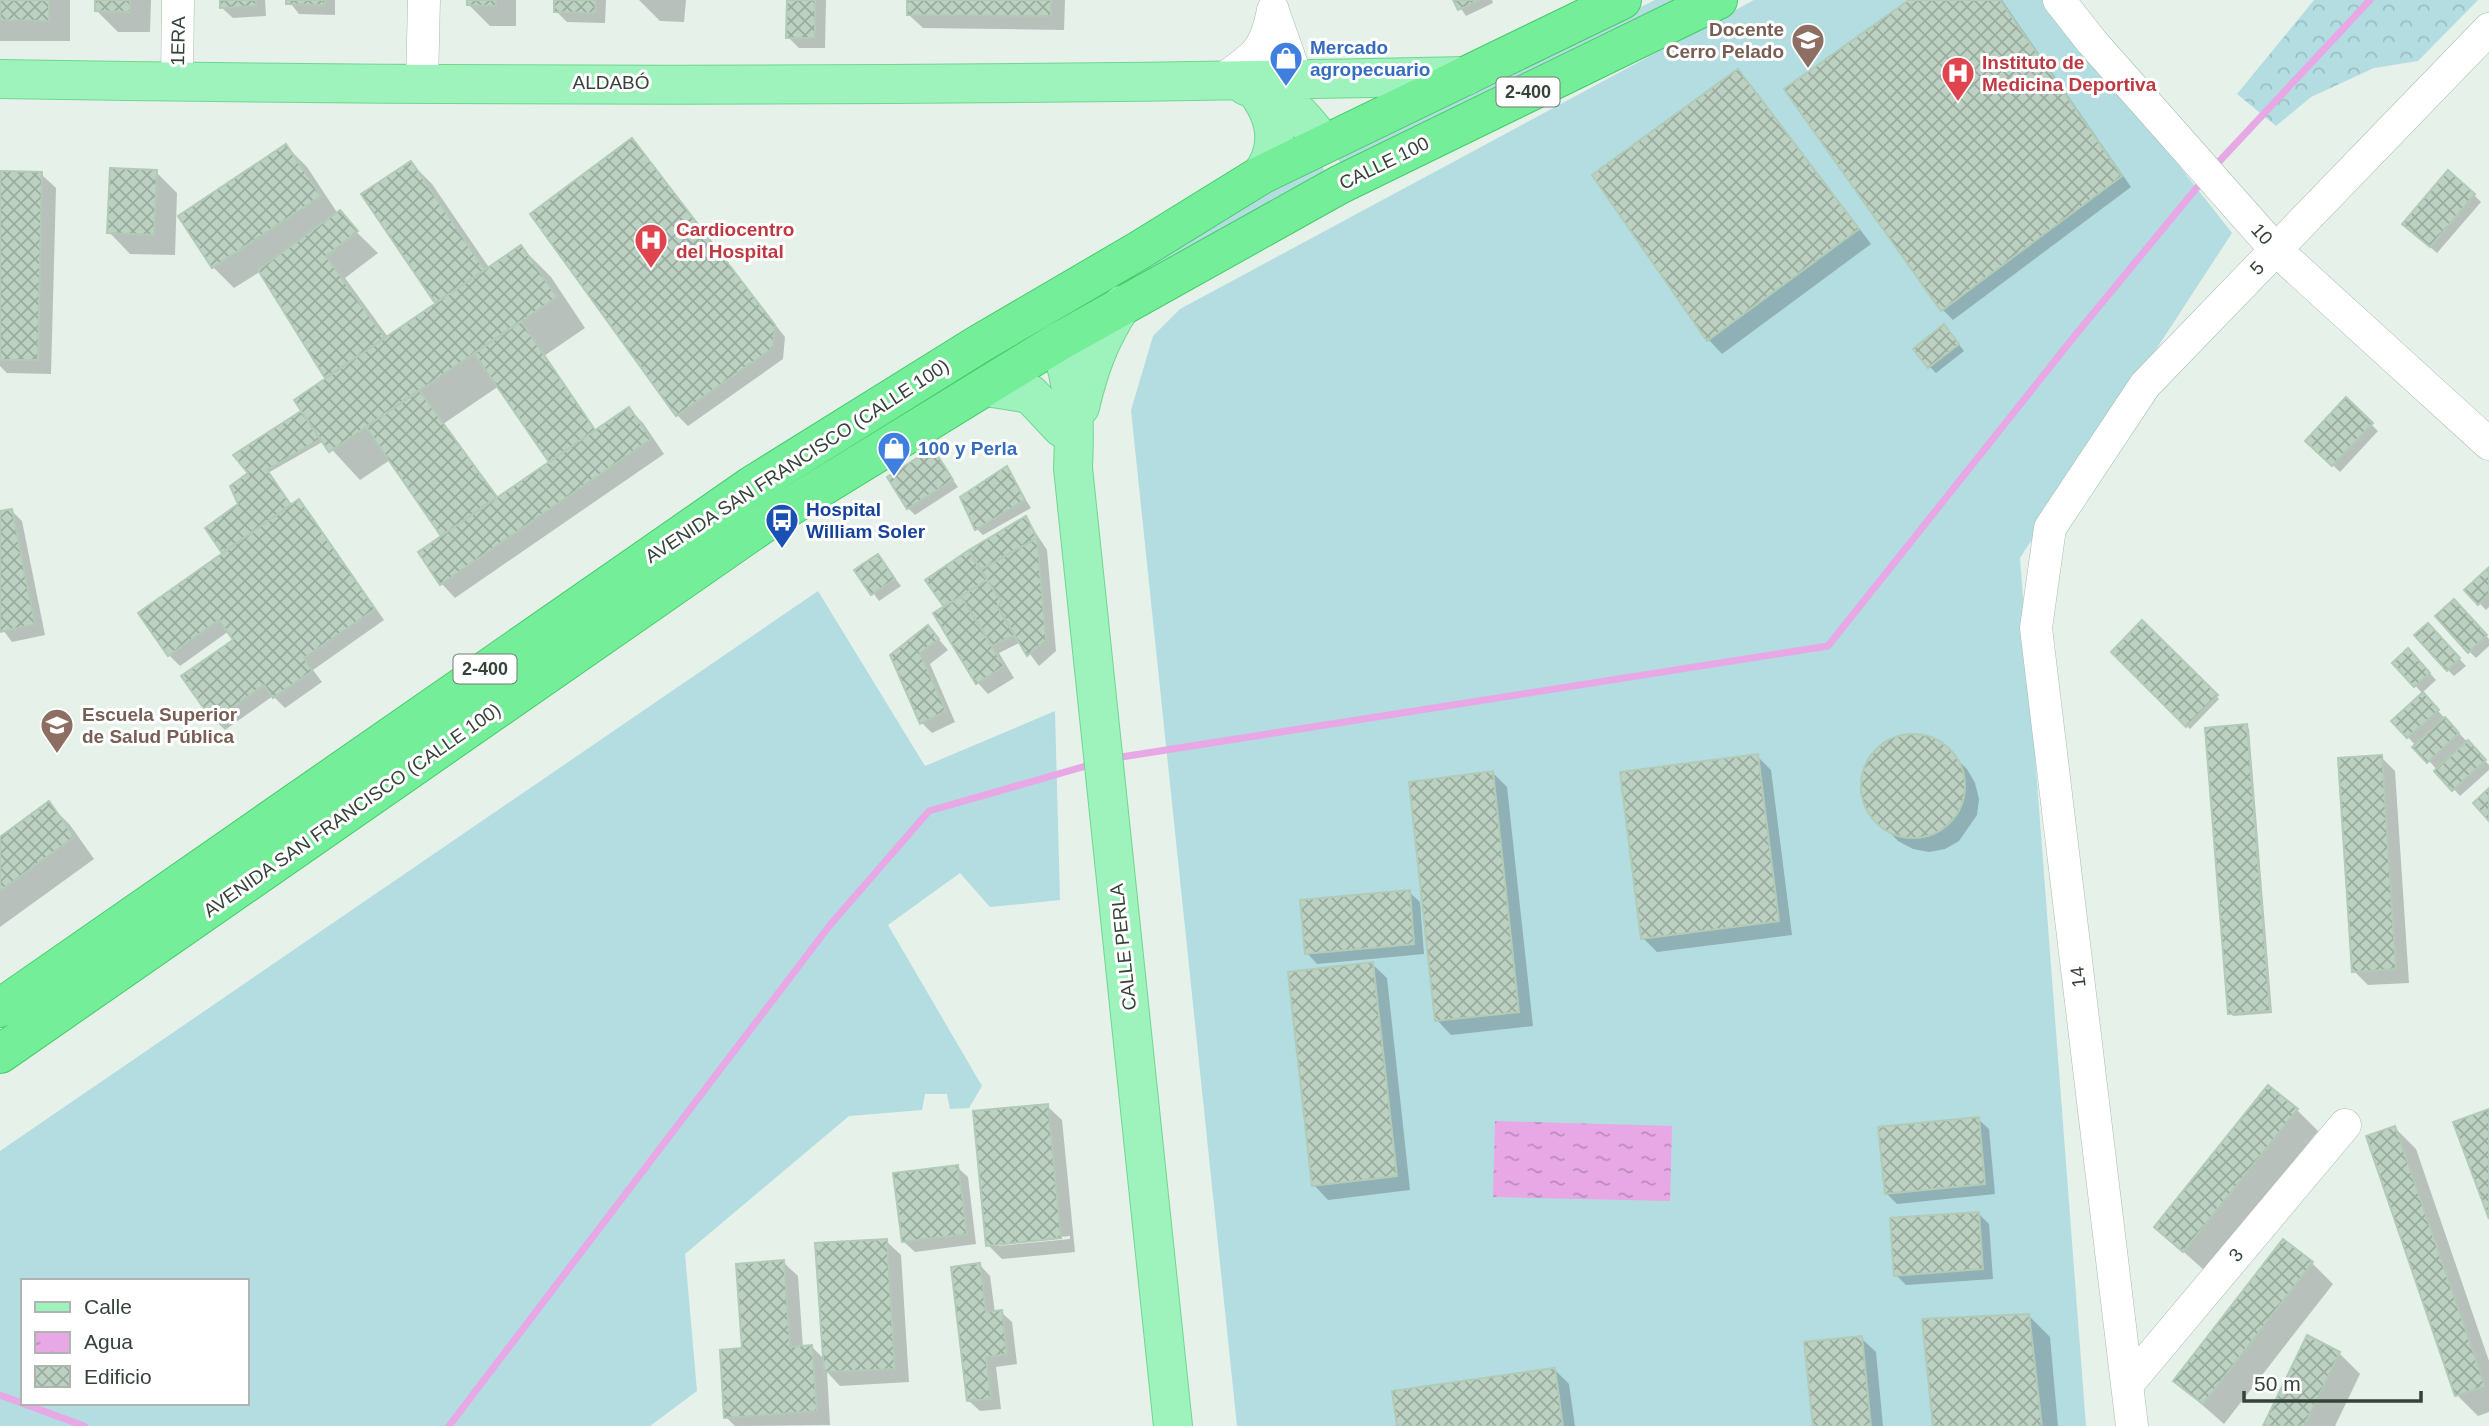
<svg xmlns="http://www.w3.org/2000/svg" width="2489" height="1426" viewBox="0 0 2489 1426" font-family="Helvetica,sans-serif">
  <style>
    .grass { fill: #b3dde1; fill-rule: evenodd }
    .forest { fill: url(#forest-crowns) }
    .water { fill: url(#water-ripples) }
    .shadow { fill: #0003; fill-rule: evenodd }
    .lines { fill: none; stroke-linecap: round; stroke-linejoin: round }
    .stream { stroke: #e7a8e5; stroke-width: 7 }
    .building { fill: url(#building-cross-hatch); stroke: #b1cbb7; stroke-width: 2 }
    .minor-casing { stroke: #aabbaf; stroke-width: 33 }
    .major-casing { stroke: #6fd691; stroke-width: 40 }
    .highway-casing { stroke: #45cb69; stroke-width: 40 }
    .minor { stroke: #fff; stroke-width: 32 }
    .major { stroke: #9df3bb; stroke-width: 38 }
    .highway { stroke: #74ee99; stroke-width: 38 }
    .labels { text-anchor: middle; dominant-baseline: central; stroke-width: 6; stroke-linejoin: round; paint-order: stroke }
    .shield { fill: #fff; stroke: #727b74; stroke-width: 2 }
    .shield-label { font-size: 18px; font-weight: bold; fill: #364339 }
    .education-label { font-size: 19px; font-weight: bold; fill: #785e54; stroke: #fff; text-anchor: end }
    .street-label { font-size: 19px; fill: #364339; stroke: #fff }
    .shop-label { font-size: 19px; font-weight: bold; fill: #366cbe; stroke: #fff; text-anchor: start }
    .health-label { font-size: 19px; font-weight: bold; fill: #be3a42; stroke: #fff; text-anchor: start }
    .transit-label { font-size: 19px; font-weight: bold; fill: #164399; stroke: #fff; text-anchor: start }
  </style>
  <defs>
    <pattern id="forest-crowns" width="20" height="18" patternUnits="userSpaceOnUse" patternTransform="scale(1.75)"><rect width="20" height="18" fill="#b3dde1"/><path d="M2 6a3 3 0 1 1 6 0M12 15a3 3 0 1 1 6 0" fill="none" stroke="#9bbfc2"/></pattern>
    <pattern id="water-ripples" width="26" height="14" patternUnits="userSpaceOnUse" patternTransform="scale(1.75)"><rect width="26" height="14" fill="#e7a8e5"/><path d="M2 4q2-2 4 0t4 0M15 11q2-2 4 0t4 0" fill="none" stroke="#bc8abb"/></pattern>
    <pattern id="building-cross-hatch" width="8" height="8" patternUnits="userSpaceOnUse" patternTransform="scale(1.75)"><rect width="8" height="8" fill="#bdd1c2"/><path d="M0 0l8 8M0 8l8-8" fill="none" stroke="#9aab9f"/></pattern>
  </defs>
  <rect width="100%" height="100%" fill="#e6f1ea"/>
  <path class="grass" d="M1655,0H1684L1341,166L1336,152L1469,92Z
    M1754,0H2049L2232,233L2020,558L2086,1426H1237L1131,410L1153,336L1180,309Z
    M1320,160L1326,175L1066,321L1063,311Z
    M818,591L925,766L1055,711L1060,900L990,907L960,873L888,925L982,1086L969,1108L950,1109L947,1094H925L922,1110L849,1116L685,1254L697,1391L650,1426H0V1151ZM23,1281H247V1403H23Z"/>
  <path class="forest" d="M2314,0H2478L2418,61L2374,68L2311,97L2276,126L2237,94Z"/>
  <path class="water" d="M1495,1121L1672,1126L1670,1201L1493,1197Z"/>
  <path class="shadow" d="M0,0H70V41H0Z
    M97,0H151L150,32H118L97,11Z
    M222,0H265L266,16L233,18L222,8Z
    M288,0H335V15L299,14Z
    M469,0H516V26H490L469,5Z
    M556,0H606L605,23L567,22L556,11Z
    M639,0H686L684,22L660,21Z
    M790,0H826L825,48H799L788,37Z
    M908,0H1065L1064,30L923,28L908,14Z
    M1455,0H1492L1493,3L1466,16Z
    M1912,0H2002L2131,187L1953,320L1942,309Z
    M1738,71L1752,86L1871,244L1722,354L1708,339Z
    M632,140L785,337L783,359L688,426L677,415Z
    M286,146L307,167L338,214L378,253L345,278L388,337L438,304L363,195L411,163L432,184L490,269L521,247L551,277L585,328L544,356L595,432L629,409L643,423L664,454L455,598L441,583L444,536L390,460L360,480L324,441L268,473L291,507L299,501L309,512L384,620L313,670L322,682L285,708L273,696L225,730L215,720L235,640L229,631L180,666L169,655L225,554L207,529L240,505L251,474L236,456L303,411L327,379L261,271L234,288L213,267L180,216ZM499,386L552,462L498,499L443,424Z
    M156,172L177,193L175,255L130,254L109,232Z
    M0,173L41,174L56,188L51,374L7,373L0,366Z
    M2474,195L2481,202L2437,253L2412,231Z
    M1951,334L1964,351L1936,373L1929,366Z
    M2346,400L2378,431L2340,472L2308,441Z
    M932,450L958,487L915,515L908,508Z
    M1006,469L1031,508L983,535L976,528Z
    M11,510L22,521L45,635L12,642L0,626V513Z
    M1026,518L1047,550L1056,651L1039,666L1021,642L999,653L1014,678L988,694L978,683L935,614L947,607Z
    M878,556L901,586L879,601L857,571Z
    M2489,570V607L2486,610L2467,590Z
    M2461,608L2489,639V646L2476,658L2469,651Z
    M2142,623L2219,699L2190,729L2113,652Z
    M928,627L948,650L930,664L955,722L932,733L922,723L892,655Z
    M2435,632L2466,666L2454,676L2448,670Z
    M2415,657L2436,680L2422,693L2395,663Z
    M2423,695L2489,765V770L2460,796L2394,721Z
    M2246,726L2249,729L2272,1013L2233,1016L2230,1013Z
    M1908,736L1925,737L1940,743L1967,769L1975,783L1979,799L1977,815L1959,841L1945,849L1929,852L1913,849L1898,841L1871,813L1865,798L1863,781L1868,764L1878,750L1892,741Z
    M1757,756L1771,770L1792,935L1657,952L1643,938Z
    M2381,757L2395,771L2409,983L2368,985L2354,971Z
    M1493,773L1507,787L1533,1026L1451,1035L1437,1020Z
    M49,804L70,825L94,859L0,927V839Z
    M1409,892L1420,902L1424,954L1317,964L1307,953Z
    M1372,964L1387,978L1410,1190L1328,1200L1314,1185Z
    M1047,1106L1062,1120L1075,1252L1002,1259L988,1245ZM1070,1236V1239L998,1246V1243Z
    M2297,1110L2318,1131L2205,1271L2156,1227Z
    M1978,1119L1989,1129L1995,1194L1897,1204L1886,1193Z
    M2395,1128L2416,1149L2489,1361V1412L2478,1416L2457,1395Z
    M957,1167L968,1177L976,1244L915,1252L904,1242Z
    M1979,1214L1989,1224L1993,1279L1906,1285L1896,1275Z
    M886,1241L901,1255L909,1382L840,1386L827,1372L830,1425L735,1426L726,1417L744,1350L783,1262L798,1276L803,1348L812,1347L825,1360Z
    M2312,1263L2333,1284L2224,1424L2175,1381Z
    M980,1265L990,1276L995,1313L1001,1312L1012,1322L1017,1364L996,1367L1001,1409L980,1411L969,1401Z
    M2029,1316L2050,1337L2058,1426H1935Z
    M1861,1338L1876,1352L1883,1426H1815Z
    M2339,1353L2360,1374L2335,1426H2265Z
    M1555,1370L1569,1384L1575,1426H1399Z"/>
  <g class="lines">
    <path class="stream" d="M2214,167L2370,0
      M1115,758L1828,646L2077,333L2204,179
      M0,1395L84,1426
      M449,1426L830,925L929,811L1093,764"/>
  </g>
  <path class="building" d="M0,0H49V21L0,20Z
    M95,0H130V12L95,11Z
    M220,0H256V6L220,8Z
    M286,0H325V5L286,4Z
    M467,0H496V6L467,5Z
    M554,0H596L595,13L554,12Z
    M787,0H815V38H786Z
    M907,0H1051V16L907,15Z
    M1453,0H1480L1458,10Z
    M1909,0H2000L2122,176L1941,311L1784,89Z
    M1738,69L1859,229L1707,341L1592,175Z
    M632,138L775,325L773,348L676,416L530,214Z
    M286,144L321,196L212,268L178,216Z
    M411,161L485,270L435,303L361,194Z
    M110,168L157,170L154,235L107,233Z
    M2448,170L2475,194L2430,247L2402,224Z
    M0,171L42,172L38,360H0Z
    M340,210L358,231L326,256L385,338L325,378L258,270Z
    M521,245L557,297L329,452L294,400Z
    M521,321L595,430L549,462L474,353Z
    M1944,324L1959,344L1928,368L1913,349Z
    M419,390L497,497L441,536L366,427Z
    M2346,397L2373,423L2332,466L2305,441Z
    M629,407L651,439L440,585L418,552Z
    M301,411L320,439L267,470L291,505L222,553L205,528L238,504L230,486L248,473L233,455Z
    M933,448L953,480L907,509L887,477Z
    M1007,466L1025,500L975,530L960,497Z
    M299,499L375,609L304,658L312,671L273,698L264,685L213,721L181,676L233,640L219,620L168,656L138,613Z
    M12,509L35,624L0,632V511Z
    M1026,516L1037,538L980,570L969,550Z
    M1037,538L1046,640L1027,656L997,606L1002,602L980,570Z
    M969,550L987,580L944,607L925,580Z
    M878,554L895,579L871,595L854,570Z
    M2489,567V594L2478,605L2464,590Z
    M987,580L1002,602L997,606L1015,635L992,646L961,596Z
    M961,596L1004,666L976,684L933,613Z
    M2454,599L2487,635L2468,653L2435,616Z
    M2142,620L2218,695L2186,727L2111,652Z
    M2428,623L2460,658L2447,671L2414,635Z
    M928,625L939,639L920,653L946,711L920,724L890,655Z
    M2408,648L2430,673L2414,687L2392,663Z
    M2423,692L2439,710L2407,738L2391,721Z
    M2445,717L2459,733L2427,763L2412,747Z
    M2247,724L2270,1011L2228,1014L2205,728Z
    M1861 786a52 52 0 1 1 104 0a52 52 0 1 1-104 0Z
    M2468,740L2486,760L2452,791L2434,771Z
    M1758,754L1779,921L1641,939L1620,772Z
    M2382,755L2396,969L2352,972L2338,758Z
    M1493,771L1519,1012L1435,1021L1409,782Z
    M2489,788V821L2473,803Z
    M49,801L74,837L0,891V837Z
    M1410,890L1414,944L1305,954L1300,900Z
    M1373,962L1397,1176L1312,1186L1288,972Z
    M2268,1085L2298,1109L2183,1252L2154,1227Z
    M1048,1104L1061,1238L986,1246L973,1111Z
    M2489,1109V1219L2453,1122Z
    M1979,1117L1985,1184L1885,1194L1878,1127Z
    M2395,1126L2485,1386L2455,1396L2366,1136Z
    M958,1165L967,1234L902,1242L893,1173Z
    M1979,1212L1983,1269L1894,1276L1890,1218Z
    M887,1239L895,1369L824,1372L815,1243Z
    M2283,1239L2313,1262L2203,1404L2173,1381Z
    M784,1260L790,1347L812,1345L817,1411L724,1418L720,1350L742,1348L736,1264Z
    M980,1263L986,1312L1002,1310L1007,1354L986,1357L991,1399L967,1401L951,1267Z
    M2029,1314L2042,1426H1933L1922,1319Z
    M2307,1335L2340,1352L2304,1426H2263Z
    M1862,1336L1871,1426H1813L1804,1342Z
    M1555,1368L1563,1426H1397L1392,1391Z"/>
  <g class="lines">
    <defs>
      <path id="minor" d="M2059,0L2092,42L2275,249L2489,444
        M1273,11L1297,79
        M1223,79C1256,56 1265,51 1273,10
        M177,82L178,0
        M422,83L424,0
        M2127,1385L2345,1125
        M2132,1426L2036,628L2050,528L2145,385L2489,29"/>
      <path id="major" d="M0,79C488,87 978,87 1466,76
        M1246,86C1286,96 1299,111 1323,143
        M1254,88C1276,115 1283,146 1261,175
        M1058,342C1075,381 1075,425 1073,468L1173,1426
        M987,387L1030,394L1062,428
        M1080,407C1089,368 1100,338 1122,305"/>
      <path id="highway" d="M0,1008L751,486L979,344L1138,251L1261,175L1622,0
        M0,1054L773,517L1058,342L1339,185L1718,0"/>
    </defs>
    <use href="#minor" class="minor-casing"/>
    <use href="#major" class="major-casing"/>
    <use href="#highway" class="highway-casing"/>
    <use href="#minor" class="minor"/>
    <use href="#major" class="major"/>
    <use href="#highway" class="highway"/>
  </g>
  <defs>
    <symbol id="school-pin" viewBox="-11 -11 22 30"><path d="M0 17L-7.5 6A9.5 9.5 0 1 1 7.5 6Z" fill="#8d6e63" stroke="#fff"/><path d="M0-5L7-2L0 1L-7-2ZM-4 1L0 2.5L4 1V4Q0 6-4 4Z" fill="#fff"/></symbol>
    <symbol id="shop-pin" viewBox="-11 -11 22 30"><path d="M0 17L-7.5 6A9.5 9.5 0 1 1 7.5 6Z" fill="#3f7fe0" stroke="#fff"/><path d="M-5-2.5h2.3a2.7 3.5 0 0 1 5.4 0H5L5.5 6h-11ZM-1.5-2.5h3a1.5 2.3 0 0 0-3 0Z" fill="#fff"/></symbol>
    <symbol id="hospital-pin" viewBox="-11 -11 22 30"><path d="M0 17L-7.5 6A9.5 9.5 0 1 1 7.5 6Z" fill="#e0444e" stroke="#fff"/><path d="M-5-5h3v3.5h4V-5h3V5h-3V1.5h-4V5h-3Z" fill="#fff"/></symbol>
    <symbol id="bus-pin" viewBox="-11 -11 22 30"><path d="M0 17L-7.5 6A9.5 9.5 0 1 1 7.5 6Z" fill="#1a4fb4" stroke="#fff"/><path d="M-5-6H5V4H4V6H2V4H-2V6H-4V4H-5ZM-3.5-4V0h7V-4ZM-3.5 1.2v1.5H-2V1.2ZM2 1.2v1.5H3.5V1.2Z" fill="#fff"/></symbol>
    <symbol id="university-pin" viewBox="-11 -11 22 30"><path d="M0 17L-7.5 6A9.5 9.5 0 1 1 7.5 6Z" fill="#8d6e63" stroke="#fff"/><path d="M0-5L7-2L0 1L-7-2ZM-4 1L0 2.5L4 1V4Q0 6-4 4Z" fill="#fff"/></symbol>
  </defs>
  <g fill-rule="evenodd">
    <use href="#school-pin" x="1789" y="21" width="38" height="52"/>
    <use href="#shop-pin" x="1267" y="39" width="38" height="52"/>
    <use href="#hospital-pin" x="1939" y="54" width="38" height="52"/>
    <use href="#hospital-pin" x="632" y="221" width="38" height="52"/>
    <use href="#shop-pin" x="875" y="429" width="38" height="52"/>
    <use href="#bus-pin" x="763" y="501" width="38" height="52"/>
    <use href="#university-pin" x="38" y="706" width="38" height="52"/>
  </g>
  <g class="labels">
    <g class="shield">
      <rect x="1496.5" y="77.5" width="63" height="29" rx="5"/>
      <rect x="453.5" y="654.5" width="63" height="29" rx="5"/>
    </g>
    <g class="shield-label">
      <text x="1528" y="92">2-400</text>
      <text x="485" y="669">2-400</text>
    </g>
    <g class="education-label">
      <text x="1784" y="29">Docente<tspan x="1784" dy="22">Cerro Pelado</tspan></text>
      <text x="82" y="714" text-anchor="start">Escuela Superior<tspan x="82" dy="22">de Salud Pública</tspan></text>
    </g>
    <g class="street-label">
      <text transform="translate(178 41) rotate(-89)">1ERA</text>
      <text x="611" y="82">ALDABÓ</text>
      <text transform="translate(1384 163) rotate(-26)">CALLE 100</text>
      <text transform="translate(2262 234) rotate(48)">10</text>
      <text transform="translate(2257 268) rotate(-46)">5</text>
      <text transform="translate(797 461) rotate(-33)">AVENIDA SAN FRANCISCO (CALLE 100)</text>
      <text transform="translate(352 810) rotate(-35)">AVENIDA SAN FRANCISCO (CALLE 100)</text>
      <text transform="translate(1123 947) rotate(-96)">CALLE PERLA</text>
      <text transform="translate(2078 977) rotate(-97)">14</text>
      <text transform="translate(2236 1255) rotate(-50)">3</text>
    </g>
    <g class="shop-label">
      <text x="1310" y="47">Mercado<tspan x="1310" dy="22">agropecuario</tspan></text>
      <text x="918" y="448">100 y Perla</text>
    </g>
    <g class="health-label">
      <text x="1982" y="62">Instituto de<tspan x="1982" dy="22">Medicina Deportiva</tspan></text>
      <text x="676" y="229">Cardiocentro<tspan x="676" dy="22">del Hospital</tspan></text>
    </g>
    <g class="transit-label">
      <text x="806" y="509">Hospital<tspan x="806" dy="22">William Soler</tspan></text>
    </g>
  </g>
  <rect x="21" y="1279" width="228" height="126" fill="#ffffff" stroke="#afb4b0" stroke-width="2"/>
  <rect x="35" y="1302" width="35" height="10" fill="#9df3bb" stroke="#afb4b0" stroke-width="2"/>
  <text x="84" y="1314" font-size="21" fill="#364339">Calle</text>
  <rect x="35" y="1332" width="35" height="21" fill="url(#water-ripples)" stroke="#afb4b0" stroke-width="2"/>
  <text x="84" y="1349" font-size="21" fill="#364339">Agua</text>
  <rect x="35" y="1366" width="35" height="21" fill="url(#building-cross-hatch)" stroke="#afb4b0" stroke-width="2"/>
  <text x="84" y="1384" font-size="21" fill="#364339">Edificio</text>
  <path d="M2244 1391v10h177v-10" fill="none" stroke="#364339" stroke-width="3.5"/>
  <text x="2254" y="1391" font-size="21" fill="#364339" stroke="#ffffff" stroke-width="5" paint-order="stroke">50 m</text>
</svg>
